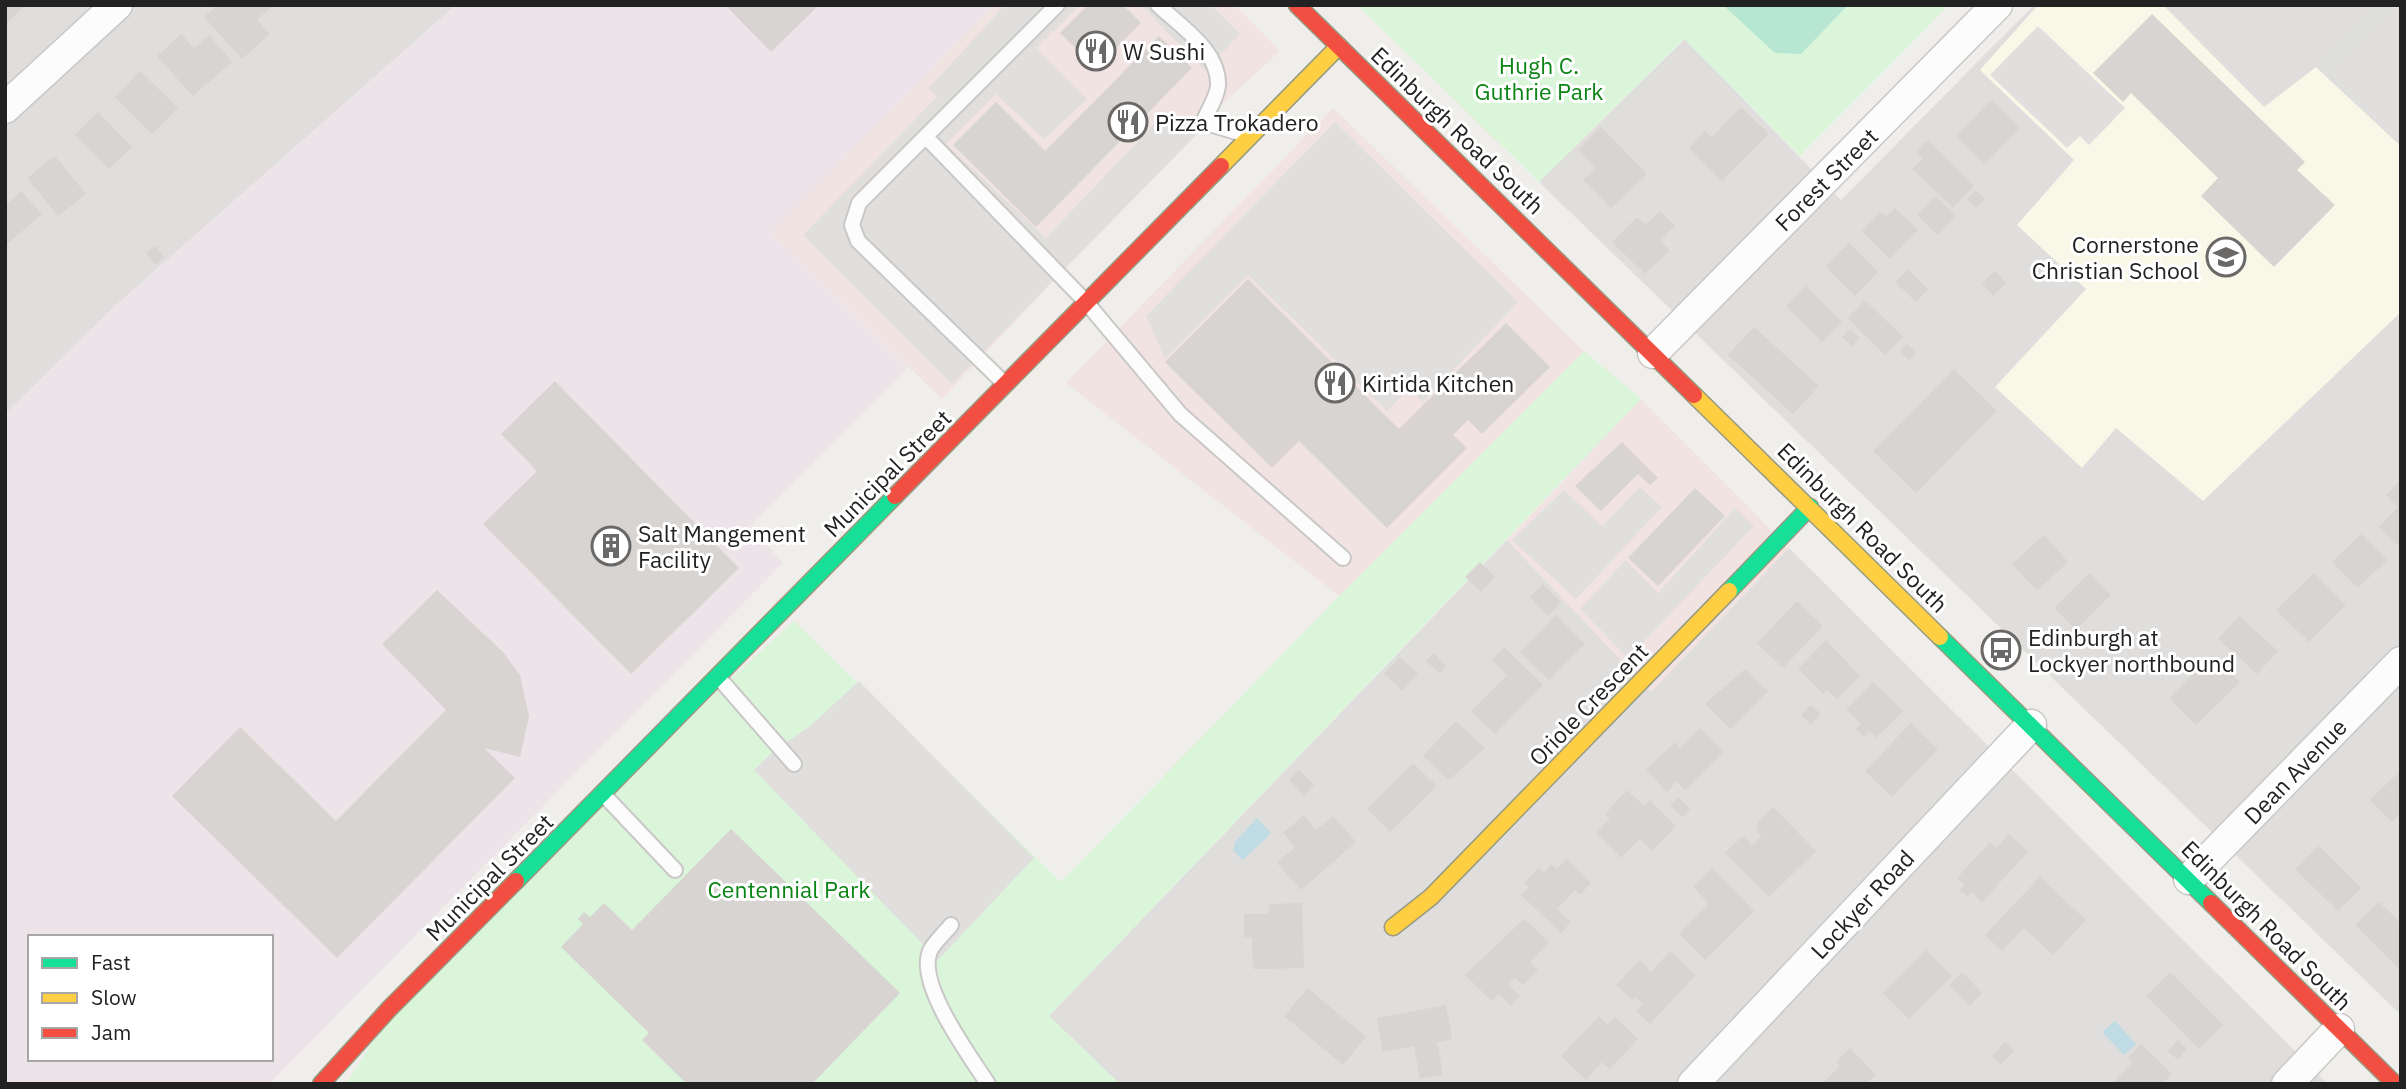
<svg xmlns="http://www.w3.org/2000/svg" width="2406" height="1089" viewBox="0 0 2406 1089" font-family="'IBM Plex Sans',sans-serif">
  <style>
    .residential { fill: #dfdedc }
    .commercial { fill: #f1e3e1 }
    .industrial { fill: #ede4e9; fill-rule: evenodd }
    .education { fill: #f8f7e8 }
    .religious { fill: #dededc }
    .park { fill: #daf5da }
    .pitch { fill: #b7e6d2 }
    .parking { fill: #e0dfde }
    .water { fill: #bfdbe3 }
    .building { fill: #d7d4d2 }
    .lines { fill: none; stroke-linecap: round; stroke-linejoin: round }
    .lane-casing { stroke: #c9c8c7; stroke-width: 18 }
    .street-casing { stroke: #c9c8c7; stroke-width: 33 }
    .fast-casing { stroke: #999a82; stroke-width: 19 }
    .slow-casing { stroke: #999a82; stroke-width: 19 }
    .jam-casing { stroke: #999a82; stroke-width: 19 }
    .lane { stroke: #fdfcfc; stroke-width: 14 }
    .street { stroke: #fdfcfc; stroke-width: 30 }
    .fast { stroke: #16e098; stroke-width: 16 }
    .slow { stroke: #ffcf43; stroke-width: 16 }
    .jam { stroke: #f24e42; stroke-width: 16 }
    .labels { text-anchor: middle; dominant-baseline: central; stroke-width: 6; stroke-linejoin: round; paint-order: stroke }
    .poi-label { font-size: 23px; fill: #222; stroke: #fff; text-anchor: start }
    .park-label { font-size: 23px; fill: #0c8416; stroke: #fff }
    .street-label { font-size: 23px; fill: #222; stroke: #fff }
  </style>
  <rect width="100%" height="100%" fill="#f0eeeb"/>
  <path class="residential" d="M5,5H456L116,305L5,414Z
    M2034,5H2401V1015L1539,182L1685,39L1841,200Z
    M1507,540L1651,691L1789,548L2328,1084H1120L1049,1016Z"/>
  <path class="commercial" d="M994,5H1235L1280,51L1203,122L942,399L771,233Z
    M1333,108L1584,351L1339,596L1066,383Z
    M1641,399L1789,548L1651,692L1507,540Z"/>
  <path class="industrial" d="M456,5H994L771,233L908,367L750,526L783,563L269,1084H5V414L116,305ZM30,937H271V1059H30Z"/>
  <path class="education" d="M2038,5H2163L2264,107L2316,67L2401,146V312L2203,501L2116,428L2082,468L1995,387L2086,289L2017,225L2074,160L1980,70Z"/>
  <path class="religious" d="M2379,5H2401V146L2316,67Z"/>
  <path class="park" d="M1357,5H1949L1800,156L1684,39L1539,182Z
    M1584,351L1641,399L1049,1016L1120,1084H346L424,961L794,621L1061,882L1339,596Z"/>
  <path class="pitch" d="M1723,5H1848L1801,54L1775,53Z"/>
  <path class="parking" d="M290,5H363L383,28L300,102L289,90L275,94L249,67L259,58Z
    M1005,5H1079L1036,48L1087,99L1044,139L996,94L946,144L1046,238L1158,120L1186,118L1199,132L952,384L803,235L937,97L929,88Z
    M1141,5H1211L1240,34L1205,71Z
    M2395,5H2401V145L2328,73Z
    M2038,26L2125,108L2089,145L2080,136L2067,148L1990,75Z
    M1335,122L1518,302L1423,402L1409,388L1387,411L1248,275L1165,359L1146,316Z
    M1675,154L1734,209L1708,239L1698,236L1677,257L1662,242L1677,227L1660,210L1645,223L1638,217L1628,224L1615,211Z
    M1830,384L1878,430L1848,461L1800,417Z
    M2007,408L2074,472L1965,579L1899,515Z
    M1640,487L1662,507L1576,599L1512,540L1564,490L1602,526Z
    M1735,508L1754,526L1628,658L1580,609L1626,560L1658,593Z
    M859,681L1034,858L938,960L754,770L776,749L809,727Z"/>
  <path class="water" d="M1257,818L1271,833L1243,860L1233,851L1235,842Z
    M2115,1021L2136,1044L2124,1055L2102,1032Z"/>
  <path class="building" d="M5,5H25L5,25Z
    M217,5H273L257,20L270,34L242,59L204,17Z
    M725,5H819L771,52Z
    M1088,5H1123L1141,23L1096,68L1060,33Z
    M2152,14L2305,162L2297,170L2335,205L2274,267L2201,196L2218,178L2131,93L2123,102L2093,73Z
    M181,34L194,48L209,35L232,62L193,96L157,56Z
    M1159,36L1192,68L1036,227L953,145L996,102L1045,151Z
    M140,71L178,108L152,134L115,97Z
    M1991,100L2020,128L1985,164L1956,136Z
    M1741,107L1769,134L1722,181L1689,148L1705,131L1712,137Z
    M98,112L132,147L109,169L75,135Z
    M1601,127L1647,174L1611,208L1583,180L1596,168L1578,150Z
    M1927,140L1974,186L1953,208L1912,169L1923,159L1916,152Z
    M55,156L86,194L58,216L27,178Z
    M1976,190L1985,199L1976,208L1967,199Z
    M21,191L42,214L5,246V206Z
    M1935,196L1956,216L1937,235L1917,215Z
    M1895,208L1918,230L1890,259L1862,231L1881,212L1886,217Z
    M1660,211L1675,226L1660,240L1670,250L1645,274L1612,242L1637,217L1646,225Z
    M1849,243L1878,272L1855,296L1825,266Z
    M155,246L164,257L155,265L146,253Z
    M1908,269L1928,289L1916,302L1895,282Z
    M1995,271L2006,283L1993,296L1982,283Z
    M1248,279L1399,429L1506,323L1550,367L1482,434L1468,420L1453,435L1467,448L1387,528L1299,441L1272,468L1165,362Z
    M1806,286L1842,322L1822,342L1786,306Z
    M1865,300L1903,337L1885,355L1848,318Z
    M1754,327L1819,386L1793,414L1728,355Z
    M1850,329L1860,338L1852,346L1842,337Z
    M1907,344L1916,353L1909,360L1900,351Z
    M1954,369L1997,411L1916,493L1873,451Z
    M555,381L739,568L631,674L483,524L537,471L501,434Z
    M1622,442L1658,478L1650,485L1638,474L1601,511L1575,486Z
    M2401,480V548L2379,527L2398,507L2386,495Z
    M1695,488L1725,516L1658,586L1628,558Z
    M2361,534L2387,560L2358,588L2332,562Z
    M2044,535L2068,562L2037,591L2012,564Z
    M1480,562L1495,577L1481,592L1465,577Z
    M2089,573L2111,595L2076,630L2054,608Z
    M2314,573L2346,605L2309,642L2276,610Z
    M1543,584L1561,602L1548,616L1530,597Z
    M437,590L503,652L520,675L529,717L520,757L484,748L515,778L337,958L172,796L240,727L336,821L446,710L382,644Z
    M1797,601L1823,626L1783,668L1757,643Z
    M1556,615L1585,644L1549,680L1520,652Z
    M2239,616L2278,651L2257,674L2218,639Z
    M1826,640L1860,676L1837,699L1827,690L1823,694L1798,669Z
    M1504,647L1543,685L1495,734L1471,711L1507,675L1492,660Z
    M1434,653L1446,666L1439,673L1426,661Z
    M2212,655L2240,682L2196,725L2169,698Z
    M1400,657L1418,674L1402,690L1384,674Z
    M1745,669L1768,691L1730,729L1705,704Z
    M1873,682L1903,711L1876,738L1870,731L1864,737L1856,729L1861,724L1846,709Z
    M1811,705L1821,714L1811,725L1801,715Z
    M1456,721L1485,748L1449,780L1423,756Z
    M1911,723L1938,749L1892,797L1865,771Z
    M1700,728L1723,752L1685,790L1677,781L1667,792L1646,770L1675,742L1680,748Z
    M1413,763L1437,786L1390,832L1367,809Z
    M1299,770L1314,785L1304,795L1289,780Z
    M2401,770V813L2392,822L2370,800Z
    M1627,790L1644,806L1650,800L1676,826L1652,851L1640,839L1621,858L1596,833L1610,819L1605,814Z
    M1678,797L1690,809L1682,817L1670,805Z
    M1773,807L1816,851L1769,897L1725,853L1743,836L1752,845L1762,836L1757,832V823Z
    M1304,815L1316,830L1333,816L1356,842L1301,890L1277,863L1295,847L1283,833Z
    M731,829L900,993L812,1084H687L642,1040L649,1033L561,947L583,924L578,919L584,912L590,917L604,903L632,930Z
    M2009,834L2028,852L1982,902L1972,892L1967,896L1960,890L1965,885L1957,878L1990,842L1996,848Z
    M2319,846L2361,888L2338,911L2295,869Z
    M1566,859L1591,883L1580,895L1575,890L1557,909L1571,922L1561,933L1521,895L1529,887L1525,883L1538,868L1544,873L1551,864L1557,869Z
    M1712,868L1754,911L1705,960L1679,934L1709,904L1693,887Z
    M2040,877L2086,920L2053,955L2024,928L2002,951L1985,935Z
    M2379,902L2401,923V971L2355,925Z
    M1302,903L1304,968L1253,969L1252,937H1244V914H1269V904Z
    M1524,919L1549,942L1530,962L1538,970L1523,985L1515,978L1508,985L1520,996L1511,1006L1498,994L1492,1001L1465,975Z
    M1926,950L1952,976L1909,1019L1883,993Z
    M1670,951L1696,975L1650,1024L1636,1011L1643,1004L1635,997L1632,1000L1616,985L1640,960L1651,972Z
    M1962,972L1982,993L1970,1006L1949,985Z
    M2170,972L2223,1025L2199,1049L2146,996Z
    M1308,988L1366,1037L1343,1065L1284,1016Z
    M1446,1005L1452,1039L1437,1042L1443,1075L1420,1079L1414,1046L1383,1052L1377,1018Z
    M1599,1016L1608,1025L1615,1017L1638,1039L1610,1069L1602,1062L1586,1080L1561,1056Z
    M2178,1040L2187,1049L2178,1060L2168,1051Z
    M2005,1042L2014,1051L2001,1064L1992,1056Z
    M2141,1044L2172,1074L2162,1084H2111L2132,1063L2128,1058Z
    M1850,1048L1876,1075L1866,1084H1822L1840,1066L1836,1062Z"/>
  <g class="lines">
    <defs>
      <path id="lane" d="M1158,5C1180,26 1220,51 1218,86C1217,97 1208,111 1203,122L1246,135
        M926,137L1086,302L1180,414L1343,558
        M1004,383L858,241L852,225L859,203L1057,5
        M719,678L794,764
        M604,795L675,870
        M951,925C945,933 934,942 930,951C916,984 970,1056 988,1084"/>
      <path id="street" d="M5,108L117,5
        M1653,353L1997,5
        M2189,879L2401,662
        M1693,1084L2031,725
        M2287,1084L2339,1029"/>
      <path id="fast" d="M1729,591L1810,507
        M1940,637L2211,903
        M516,881L895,496"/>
      <path id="slow" d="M1221,166L1339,46
        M1694,395L1940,637
        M1393,927L1431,897L1729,591"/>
      <path id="jam" d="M1297,5L1694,395
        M895,496L1221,166
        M2211,903L2395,1084
        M321,1084L389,1009L516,881"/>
    </defs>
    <use href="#lane" class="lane-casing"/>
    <use href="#street" class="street-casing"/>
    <use href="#fast" class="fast-casing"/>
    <use href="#slow" class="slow-casing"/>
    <use href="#jam" class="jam-casing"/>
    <use href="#lane" class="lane"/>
    <use href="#street" class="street"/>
    <use href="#fast" class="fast"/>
    <use href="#slow" class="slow"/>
    <use href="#jam" class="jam"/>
  </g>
  <defs>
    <symbol id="restaurant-ring" viewBox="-11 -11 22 22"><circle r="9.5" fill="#fff" stroke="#6a6968" stroke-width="1.5"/><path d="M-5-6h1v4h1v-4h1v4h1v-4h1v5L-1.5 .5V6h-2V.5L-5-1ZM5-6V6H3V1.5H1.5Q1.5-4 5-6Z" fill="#6a6968"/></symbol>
    <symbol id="school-ring" viewBox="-11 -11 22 22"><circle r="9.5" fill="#fff" stroke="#6a6968" stroke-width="1.5"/><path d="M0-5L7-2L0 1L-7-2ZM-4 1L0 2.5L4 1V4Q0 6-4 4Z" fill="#6a6968"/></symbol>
    <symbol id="building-ring" viewBox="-11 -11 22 22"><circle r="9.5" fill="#fff" stroke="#6a6968" stroke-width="1.5"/><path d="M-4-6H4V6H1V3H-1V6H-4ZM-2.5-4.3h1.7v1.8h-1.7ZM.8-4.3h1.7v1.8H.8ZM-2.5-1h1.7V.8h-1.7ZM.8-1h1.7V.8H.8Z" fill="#6a6968"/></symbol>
    <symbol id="bus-ring" viewBox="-11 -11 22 22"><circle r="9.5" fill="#fff" stroke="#6a6968" stroke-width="1.5"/><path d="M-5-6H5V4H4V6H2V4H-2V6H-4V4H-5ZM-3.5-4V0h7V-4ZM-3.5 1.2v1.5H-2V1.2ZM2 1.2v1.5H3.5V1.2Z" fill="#6a6968"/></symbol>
  </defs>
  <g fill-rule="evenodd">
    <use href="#restaurant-ring" x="1074" y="29" width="44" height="44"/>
    <use href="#restaurant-ring" x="1106" y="100" width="44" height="44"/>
    <use href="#school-ring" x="2204" y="235" width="44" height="44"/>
    <use href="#restaurant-ring" x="1313" y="361" width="44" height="44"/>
    <use href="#building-ring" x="589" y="524" width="44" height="44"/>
    <use href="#bus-ring" x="1979" y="628" width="44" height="44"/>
  </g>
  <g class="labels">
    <g class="poi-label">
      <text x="1123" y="51">W Sushi</text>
      <text x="1155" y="122">Pizza Trokadero</text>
      <text x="2199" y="244" text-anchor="end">Cornerstone<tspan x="2199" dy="26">Christian School</tspan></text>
      <text x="1362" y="383">Kirtida Kitchen</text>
      <text x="638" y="533">Salt Mangement<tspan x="638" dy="26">Facility</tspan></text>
      <text x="2028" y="637">Edinburgh at<tspan x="2028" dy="26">Lockyer northbound</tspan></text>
    </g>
    <g class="park-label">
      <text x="1539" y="65">Hugh C.<tspan x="1539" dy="26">Guthrie Park</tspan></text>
      <text x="789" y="889">Centennial Park</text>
    </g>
    <g class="street-label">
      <text transform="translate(1458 130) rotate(44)">Edinburgh Road South</text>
      <text transform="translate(1826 179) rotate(-45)">Forest Street</text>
      <text transform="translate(887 473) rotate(-45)">Municipal Street</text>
      <text transform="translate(1863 527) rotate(45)">Edinburgh Road South</text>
      <text transform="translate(1588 704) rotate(-46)">Oriole Crescent</text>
      <text transform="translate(2295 771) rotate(-46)">Dean Avenue</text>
      <text transform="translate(489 877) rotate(-45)">Municipal Street</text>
      <text transform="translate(1862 904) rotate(-47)">Lockyer Road</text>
      <text transform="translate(2267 925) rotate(45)">Edinburgh Road South</text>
    </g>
  </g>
  <rect width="2406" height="1089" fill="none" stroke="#222222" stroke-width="14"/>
  <rect x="28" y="935" width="245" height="126" fill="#ffffff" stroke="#a7a7a7" stroke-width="2"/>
  <rect x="42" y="958" width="35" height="10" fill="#16e098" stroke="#a7a7a7" stroke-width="2"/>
  <text x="91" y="970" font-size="21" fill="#222222">Fast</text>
  <rect x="42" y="993" width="35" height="10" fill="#ffcf43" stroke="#a7a7a7" stroke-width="2"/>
  <text x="91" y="1005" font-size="21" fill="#222222">Slow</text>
  <rect x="42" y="1028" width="35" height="10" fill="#f24e42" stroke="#a7a7a7" stroke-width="2"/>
  <text x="91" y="1040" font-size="21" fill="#222222">Jam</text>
</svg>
